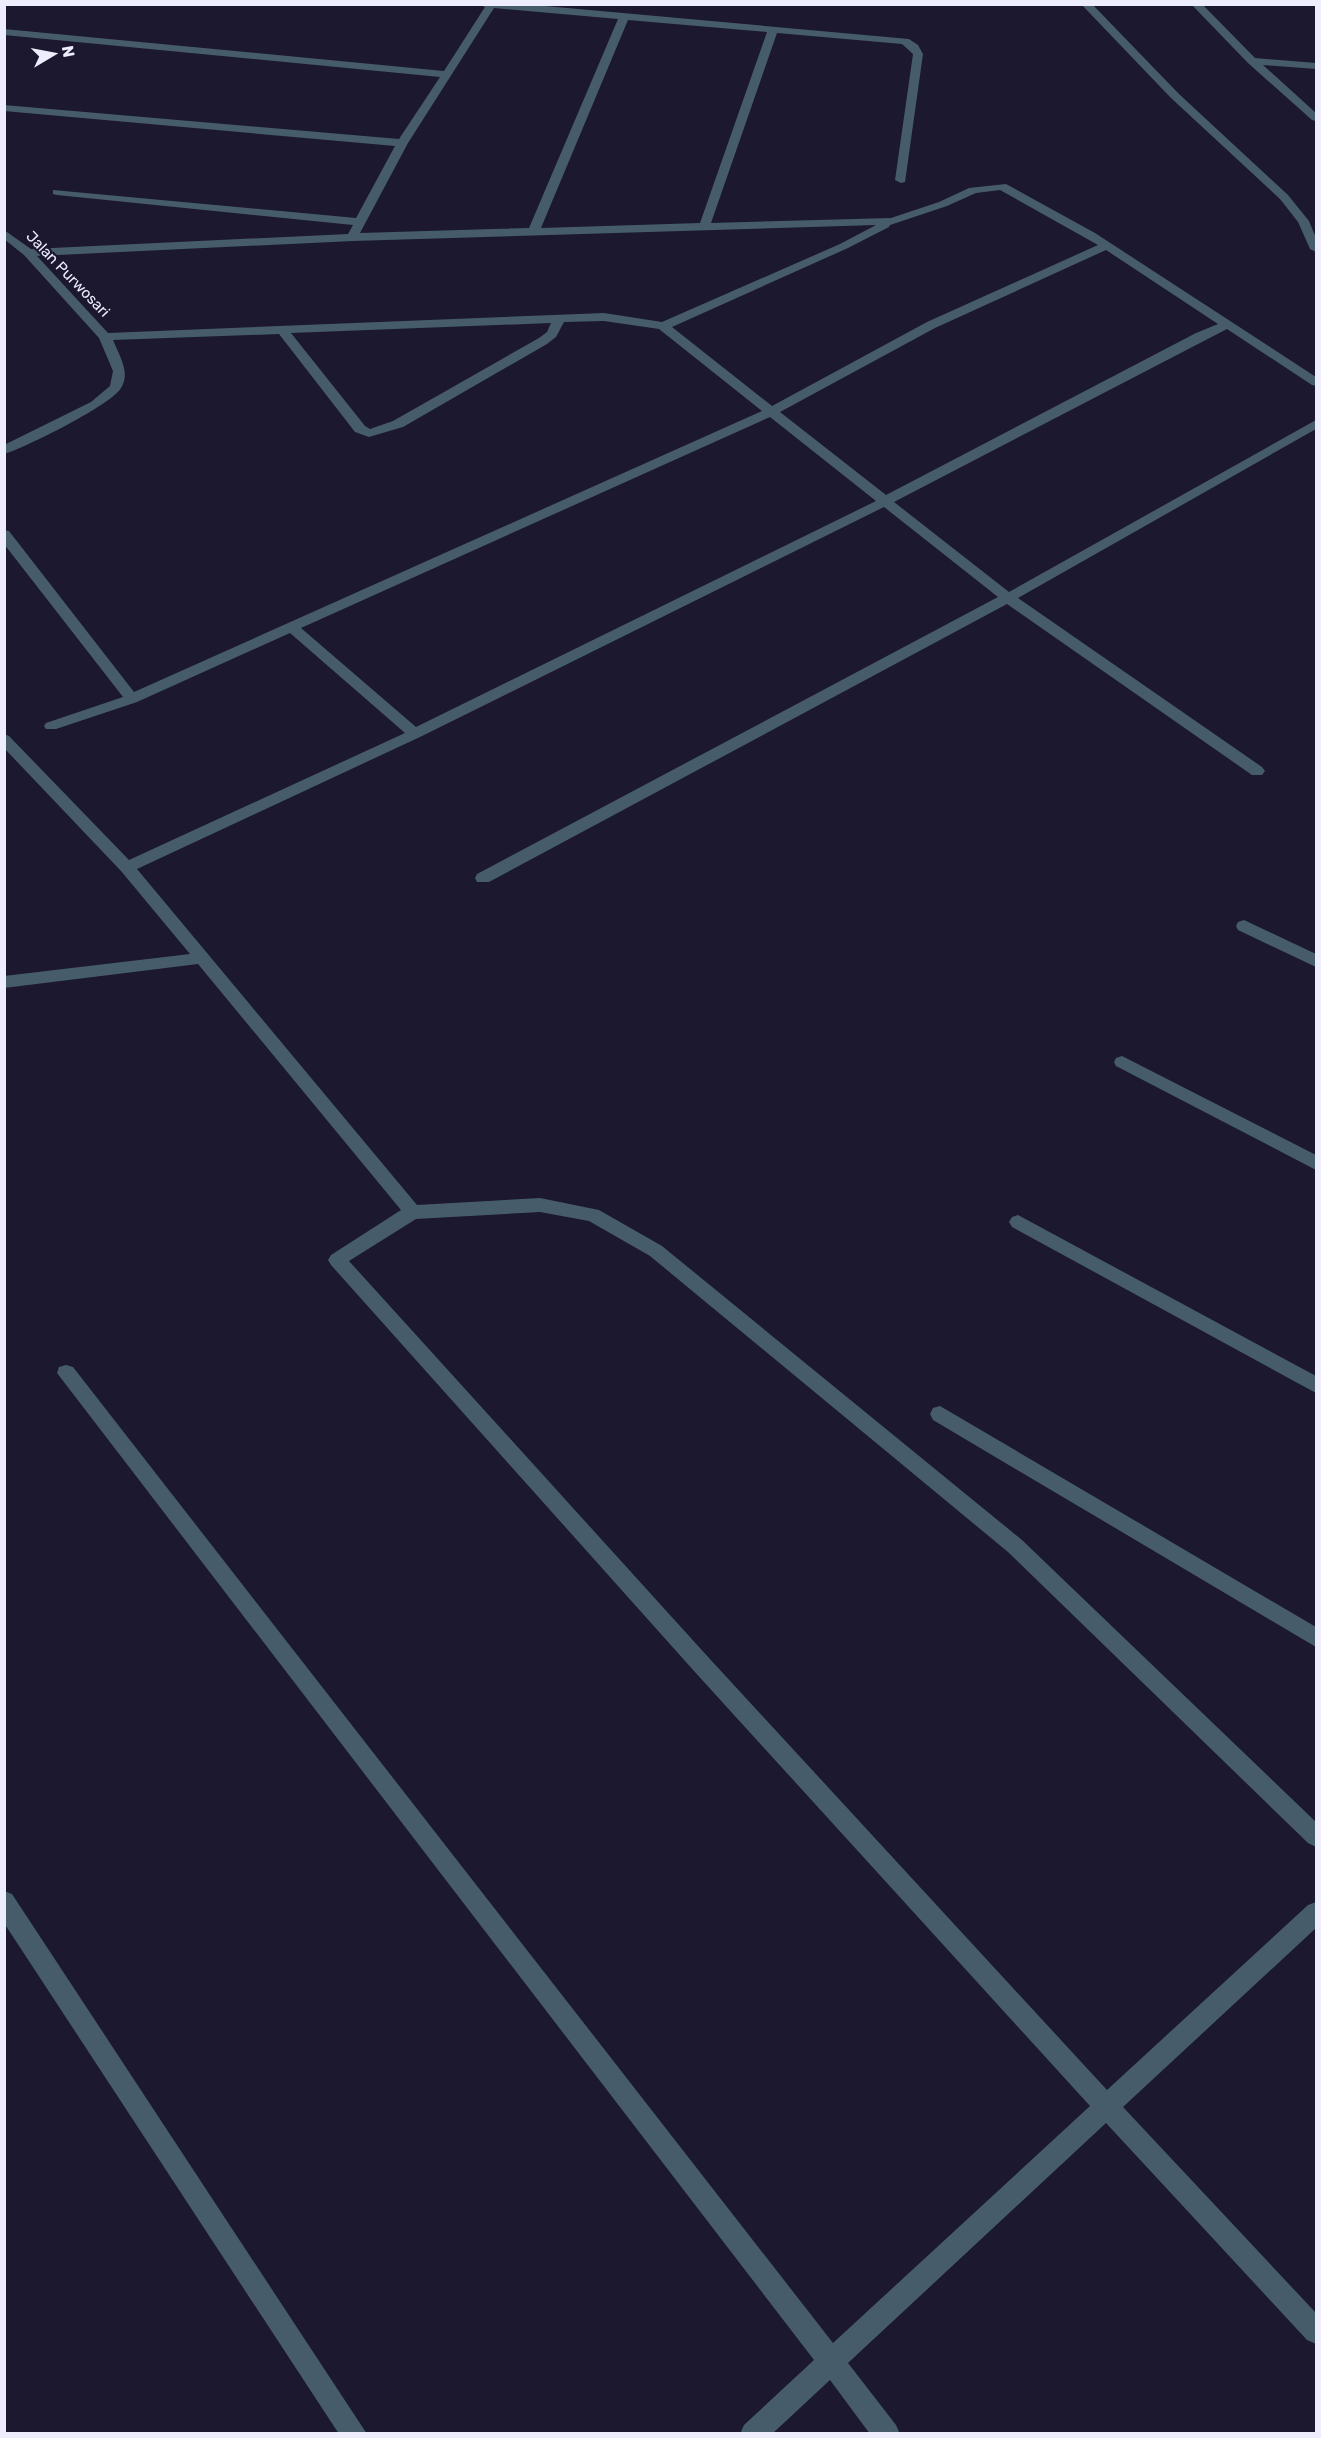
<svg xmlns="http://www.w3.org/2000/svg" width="1321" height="2438" viewBox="0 0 1321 2438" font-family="Rubik,sans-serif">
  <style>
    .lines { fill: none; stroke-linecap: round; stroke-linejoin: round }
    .minor { fill: #465c6b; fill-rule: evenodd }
    .labels { text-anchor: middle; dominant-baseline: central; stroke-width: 4.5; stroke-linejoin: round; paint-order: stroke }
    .far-street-label { font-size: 15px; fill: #eeedfe; stroke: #1b1830 }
  </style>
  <rect width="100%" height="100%" fill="#1b1830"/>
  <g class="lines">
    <path class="minor" d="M477,4H523L909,39L918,45L923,54L905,182L901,183L895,180L913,54L902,44L777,33L711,223L891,218L939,202L969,188L1006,184L1095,233L1316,377V386L1312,385L1227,329L894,502L1009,592L1316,420V429L1018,598L1262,767L1265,771L1262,775H1252L1007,604L489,882H477L475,878L477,874L998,597L884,507L420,737L137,869L417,1205L540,1198L599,1210L662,1246L1022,1540L1316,1822V1847L1308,1843L1008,1552L650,1256L589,1221L540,1212L416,1219L349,1261L709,1658L1107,2090L1308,1905L1316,1902V1928L1123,2107L1316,2313V2344L1307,2340L1106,2123L848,2363L896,2425L900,2434H870L830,2380L772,2434H740L744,2425L814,2360L57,1373L59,1367L66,1365L73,1367L833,2343L1090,2106L694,1671L331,1265L328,1260L331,1255L401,1210L198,964L4,988V976L190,954L121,871L4,748V734L9,736L129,860L405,733L290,633L137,702L56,729H46L44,726L46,723L123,697L4,544V530L9,531L134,692L762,411L659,329L604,321L564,322L556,337L547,344L403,427L369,437L355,432L279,334L113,340C119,355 131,373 121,388C111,405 25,448 4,454V445L91,402L110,386L113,371L99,338L24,255L4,239V230L31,249L348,234L353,225L57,195L53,194V190L356,218L395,146L4,111V105L399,139L440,77L4,35V29L444,71L485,7ZM494,8L618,19L529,228L360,233L408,143ZM628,20L767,32L700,223L541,228ZM1000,190L1098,245L927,322L772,406L672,327L848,248L889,227L890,225L947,206L976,193ZM876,225L840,244L662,322L604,313L108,333L37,256L353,241ZM1106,250L1218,324L1196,333L886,495L780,412L935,328ZM551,323L547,332L539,338L393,421L370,429L365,426L291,333ZM770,417L876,501L416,727L301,628Z
      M1081,4H1092L1179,94L1288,195L1309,221L1316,238V252L1310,249L1298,222L1280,199L1171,98Z
      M1191,4H1202L1255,58L1316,63V69L1263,65L1316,113V121L1312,120L1248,63Z
      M1244,920L1316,954V967L1238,930L1236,926L1238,922Z
      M1122,1056L1316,1155V1170L1116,1066L1114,1062L1116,1058Z
      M1018,1215L1316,1376V1393L1012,1227L1009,1222L1012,1217Z
      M940,1406L1316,1627V1647L933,1420L930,1414L933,1408Z
      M4,1891L12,1894L367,2434H339L4,1923Z"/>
  </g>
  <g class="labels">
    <g class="far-street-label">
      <text transform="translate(68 274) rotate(46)">Jalan Purwosari</text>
    </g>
  </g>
  <rect width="1321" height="2438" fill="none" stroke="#eeedfe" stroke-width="12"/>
  <g transform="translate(54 54) rotate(80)" stroke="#1b1830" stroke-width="4.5" paint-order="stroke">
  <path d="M0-4.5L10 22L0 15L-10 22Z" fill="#eeedfe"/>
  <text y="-9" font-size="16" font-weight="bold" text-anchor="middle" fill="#eeedfe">N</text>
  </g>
</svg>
